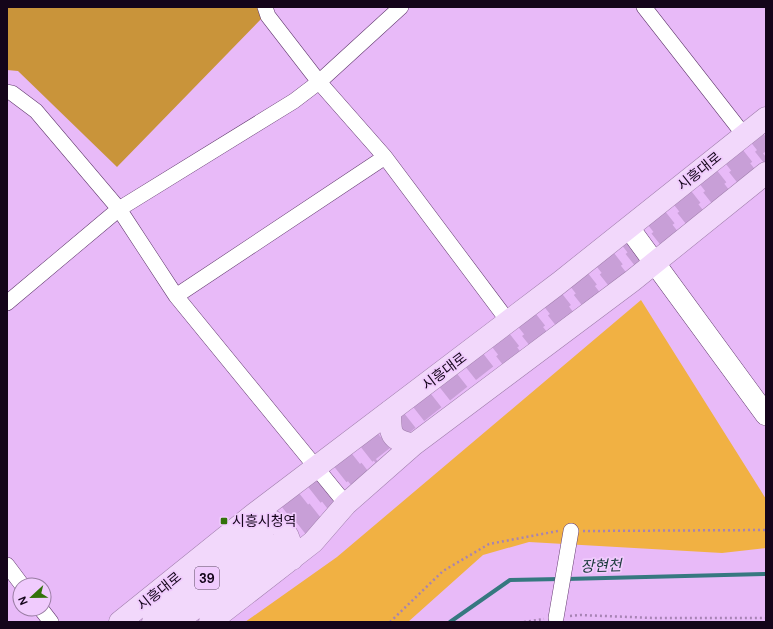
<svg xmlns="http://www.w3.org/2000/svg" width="773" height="629" viewBox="0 0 773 629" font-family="'DM Sans','Noto Sans KR',sans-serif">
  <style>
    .green { fill: #f1b143 }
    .forest { fill: #c9943a }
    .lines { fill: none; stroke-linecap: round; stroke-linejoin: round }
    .stream { stroke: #367880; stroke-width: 4 }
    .primary-tunnel { stroke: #c89fd7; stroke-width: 22; stroke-dasharray: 22 11; stroke-linecap: butt }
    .street-casing { stroke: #623a6f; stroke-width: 16 }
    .secondary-casing { stroke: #623a6f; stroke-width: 22 }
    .primary-casing { stroke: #9f7dab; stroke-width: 23 }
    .path { stroke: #a783b4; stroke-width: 2.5; stroke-dasharray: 2 3; stroke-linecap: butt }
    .street { stroke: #fff; stroke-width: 15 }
    .secondary { stroke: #fff; stroke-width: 21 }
    .primary { stroke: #f2d8fb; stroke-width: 22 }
    .poi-dot { fill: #32720a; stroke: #f0cbfd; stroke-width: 1.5 }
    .labels { text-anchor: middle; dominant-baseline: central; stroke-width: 3.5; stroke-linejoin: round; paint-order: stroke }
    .shield { fill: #f0cbfd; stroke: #56405e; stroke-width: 1 }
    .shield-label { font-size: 13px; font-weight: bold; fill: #14051a }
    .street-label { font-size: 14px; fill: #14051a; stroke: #f0cbfd }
    .poi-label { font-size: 14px; fill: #14051a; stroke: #f0cbfd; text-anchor: start }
    .water-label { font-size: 15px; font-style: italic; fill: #1a393a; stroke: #f0cbfd }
  </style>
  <rect width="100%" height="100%" fill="#e8baf8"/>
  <path class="green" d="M641,300L766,499V548L722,553L529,542L483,555L408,622H245L337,557Z"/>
  <path class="forest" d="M7,7H261L264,16L117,167L18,71L7,70Z"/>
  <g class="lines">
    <path class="stream" d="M566,579L766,574
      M450,622L510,580L560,579"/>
    <path class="primary-tunnel" d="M503,365L766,157
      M262,535L766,137
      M273,546L379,463"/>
    <defs>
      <path id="street" d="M265,7L268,16L319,82L385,157L508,321
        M644,7L744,135
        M7,92L12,93L36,111L119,209L176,296L346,504
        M176,296L385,157
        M7,303L119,209L294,101L319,82L401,7
        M7,565L22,585
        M41,609L51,622
        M556,618L571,531"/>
      <path id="secondary" d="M629,228L766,415"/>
      <path id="primary" d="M390,411C390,435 390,439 413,445
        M253,515C270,519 285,524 290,542C292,547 291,553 292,559
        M120,622L253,515L559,283L766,118
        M153,622L262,535
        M177,622L273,546
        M210,622L313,542L346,504L413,445L632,281L766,173"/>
    </defs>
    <use href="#street" class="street-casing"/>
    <use href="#secondary" class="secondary-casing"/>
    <use href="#primary" class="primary-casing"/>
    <path class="path" d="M583,531L766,530
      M570,616L580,615L654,618H766
      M390,622L443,571L489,544L558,531
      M524,622L544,619"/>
    <use href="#street" class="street"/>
    <use href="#secondary" class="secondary"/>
    <use href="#primary" class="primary"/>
  </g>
  <rect class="poi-dot" x="220" y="517" width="8" height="8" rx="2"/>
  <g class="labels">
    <rect class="shield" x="195" y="567" width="24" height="22" rx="3"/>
    <g class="shield-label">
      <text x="207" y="578">39</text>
    </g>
    <g class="street-label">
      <text transform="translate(699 171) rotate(-39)">시흥대로</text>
      <text transform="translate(444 371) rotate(-37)">시흥대로</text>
      <text transform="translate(159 591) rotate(-39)">시흥대로</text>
    </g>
    <g class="poi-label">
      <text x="232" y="521">시흥시청역</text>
    </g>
    <g class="water-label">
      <text transform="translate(601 566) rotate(-2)">장현천</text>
    </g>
  </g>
  <rect width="773" height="629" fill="none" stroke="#14051a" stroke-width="16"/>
  <g transform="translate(32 597) rotate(248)"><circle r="19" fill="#f0cbfd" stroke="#987ca2"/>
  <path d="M0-3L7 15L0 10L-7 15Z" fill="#32720a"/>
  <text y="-6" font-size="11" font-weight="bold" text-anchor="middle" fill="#14051a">N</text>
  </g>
</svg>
